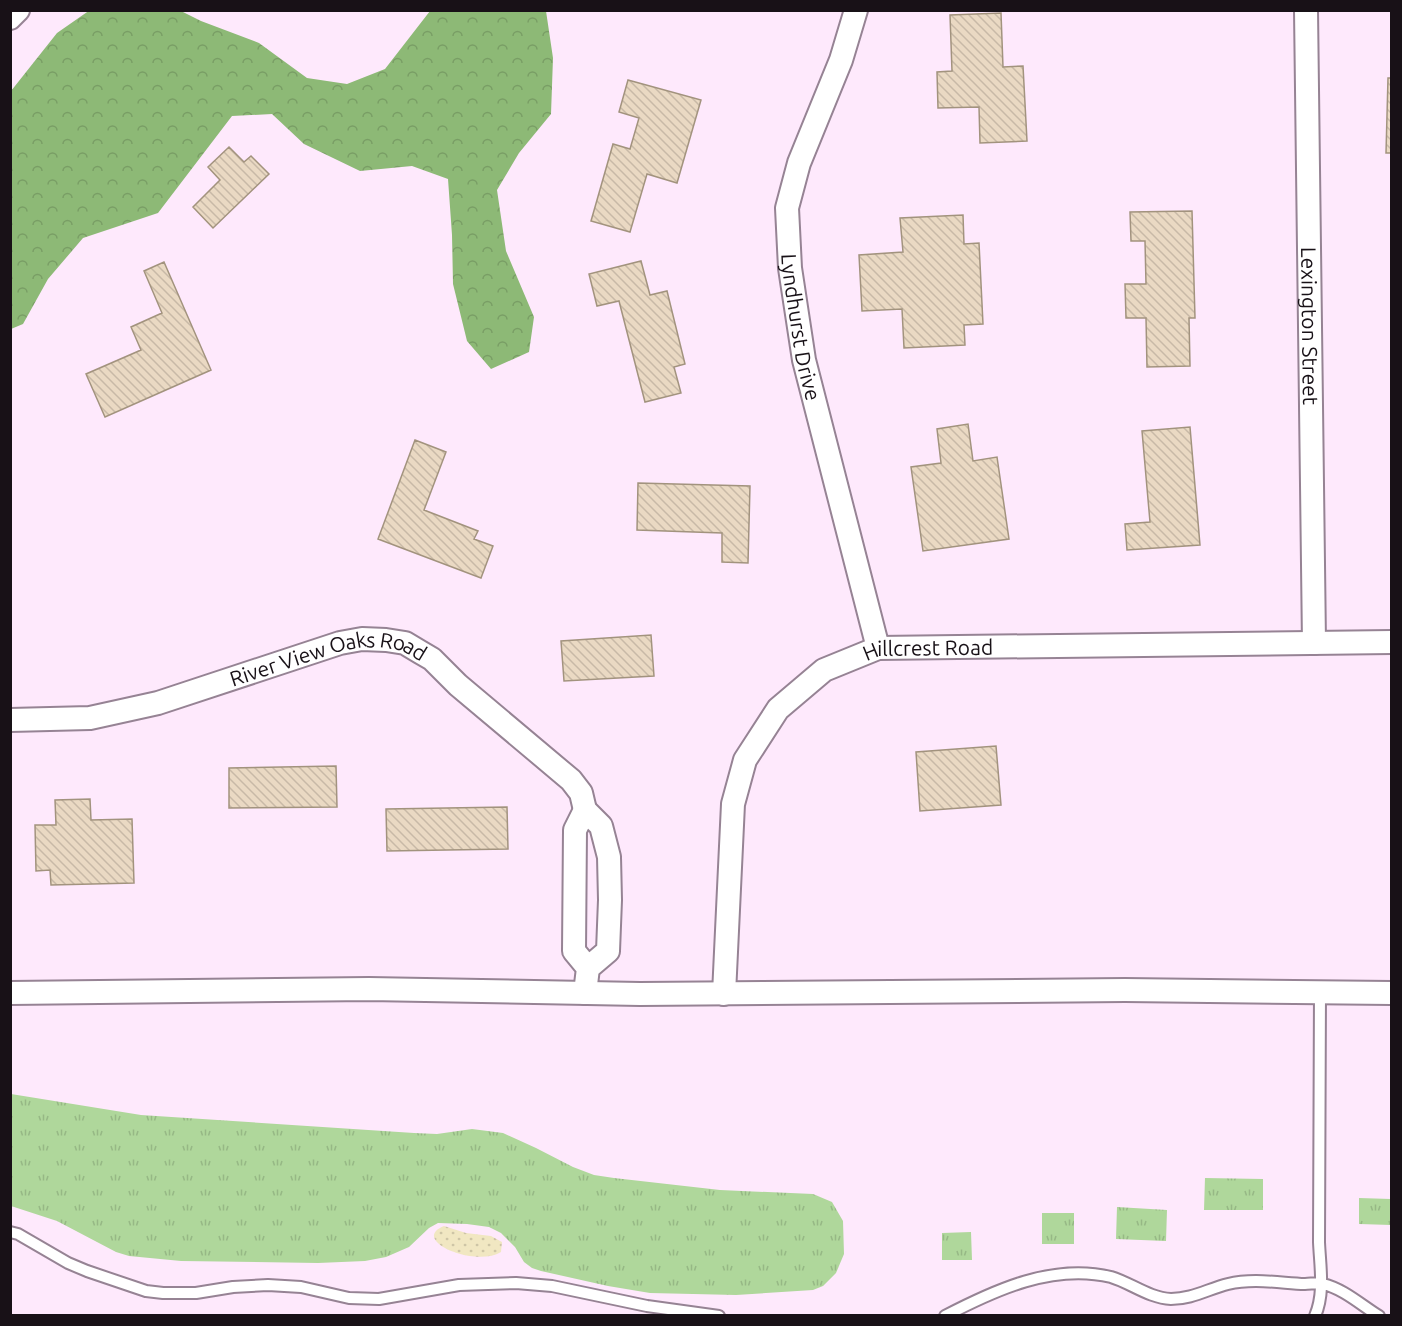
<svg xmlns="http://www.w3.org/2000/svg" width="1402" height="1326" viewBox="0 0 1402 1326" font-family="Ubuntu,sans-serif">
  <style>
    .grass { fill: url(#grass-tufts) }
    .forest { fill: url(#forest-crowns) }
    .sand { fill: url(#sand-dots) }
    .building { fill: url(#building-back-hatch); stroke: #a2937e; stroke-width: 1.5 }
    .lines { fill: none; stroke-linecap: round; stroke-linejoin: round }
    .service-casing { stroke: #968394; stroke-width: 14 }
    .minor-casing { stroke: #968394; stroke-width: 26 }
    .service { stroke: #fff; stroke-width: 10 }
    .minor { stroke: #fff; stroke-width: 22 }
    .labels { text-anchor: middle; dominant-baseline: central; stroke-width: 5; stroke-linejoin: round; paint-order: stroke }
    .street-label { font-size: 21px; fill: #181117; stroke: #fefefe }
  </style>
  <defs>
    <pattern id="grass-tufts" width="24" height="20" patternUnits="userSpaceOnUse" patternTransform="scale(1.5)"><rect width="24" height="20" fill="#afd79b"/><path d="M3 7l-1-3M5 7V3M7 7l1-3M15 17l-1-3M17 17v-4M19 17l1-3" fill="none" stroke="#96b885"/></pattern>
    <pattern id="forest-crowns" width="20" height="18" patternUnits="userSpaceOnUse" patternTransform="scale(1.5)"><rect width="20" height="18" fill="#8db976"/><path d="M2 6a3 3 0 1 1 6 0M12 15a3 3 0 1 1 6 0" fill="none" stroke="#799e65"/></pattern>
    <pattern id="sand-dots" width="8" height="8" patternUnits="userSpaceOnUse" patternTransform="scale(1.5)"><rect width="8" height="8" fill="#f1e7c2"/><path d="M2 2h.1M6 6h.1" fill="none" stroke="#cec5a6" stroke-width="1.8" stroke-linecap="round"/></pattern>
    <pattern id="building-back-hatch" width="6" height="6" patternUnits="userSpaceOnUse" patternTransform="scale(1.5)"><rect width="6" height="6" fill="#ead9c3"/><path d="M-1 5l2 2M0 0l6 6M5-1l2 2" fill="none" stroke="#c8b9a7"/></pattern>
  </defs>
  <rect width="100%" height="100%" fill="#fee9fc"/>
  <path class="grass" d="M11,1094L141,1115L414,1133L437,1134L472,1129L503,1133L536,1148L573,1167L594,1175L614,1178L720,1190L813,1194L832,1202L843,1221L844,1254L836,1273L823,1286L813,1290L736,1295L650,1293L608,1286L541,1271L532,1268L524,1262L515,1247L501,1233L489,1227L467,1224L438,1223L429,1228L409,1247L386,1257L365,1261L318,1263L181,1261L129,1256L116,1252L57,1221L11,1206Z
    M1205,1178L1263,1179V1210H1204Z
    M1359,1198L1391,1199V1225L1359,1224Z
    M1117,1207L1167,1210L1166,1241L1116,1239Z
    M1042,1213H1074V1244H1042Z
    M971,1232L972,1260H942V1233Z"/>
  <path class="forest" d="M90,10L181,11L201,21L259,43L307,78L347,84L385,69L430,11H546L553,58L551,114L519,153L497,190L506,251L534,317L529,352L491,369L467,341L453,284L452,235L448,179L412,166L360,171L304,144L272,114L232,116L158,213L83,238L48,279L23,324L11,329V91L57,33Z"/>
  <path class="sand" d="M444,1226L466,1233L491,1236L502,1242L501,1252C475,1268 409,1240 444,1226Z"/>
  <path class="building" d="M1001,13L1003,67L1023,66L1027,141L980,143L979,107L938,108L937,72L952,71L950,15Z
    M1388,78H1392V153H1386Z
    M628,80L701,100L677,183L647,174L630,232L591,221L613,144L630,149L639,118L619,112Z
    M229,147L244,162L251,156L269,174L213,228L193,207L220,180L208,167Z
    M1192,211L1195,318H1189L1190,366L1147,367L1146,318H1126L1125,284H1146L1145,241H1131L1130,212Z
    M963,215L964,244L979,243L983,324L964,325L965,345L904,348L902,309L862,311L859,255L903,252L900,218Z
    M641,261L650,295L667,291L685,364L674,367L681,393L645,402L619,301L597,306L589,274Z
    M164,262L211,370L105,417L86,374L141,350L131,327L162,313L144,271Z
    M968,424L973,461L997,457L1009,539L923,551L911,467L941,463L937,429Z
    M1190,427L1200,545L1127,550L1125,524L1150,522L1142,431Z
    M415,440L446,452L424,510L478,531L474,539L493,546L481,578L378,539Z
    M638,483L750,486L748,563L722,562V533L637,530Z
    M651,635L654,676L564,681L561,641Z
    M996,746L1001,805L920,811L916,752Z
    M336,766L337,807L229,808V768Z
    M90,799L91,820L132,819L134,883L51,885L50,870L36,871L35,825H56L55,800Z
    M507,807L508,849L387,851L386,809Z"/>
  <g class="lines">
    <defs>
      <path id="service" d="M10,1232L18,1234L68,1263L87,1271L146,1291L163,1293H196L233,1287L268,1285L301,1287L349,1298L379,1299L459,1285L516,1283L552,1286L647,1306L719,1316
        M945,1316C995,1290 1053,1263 1111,1277C1131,1283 1149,1298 1171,1299C1192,1299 1208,1289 1228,1284C1253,1278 1280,1283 1305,1284C1311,1284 1318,1282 1323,1284C1344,1289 1361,1305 1379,1316
        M1315,1316C1325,1293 1320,1266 1319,1242L1320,991"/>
      <g id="minor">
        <path id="s1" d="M856,10L841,60L799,163L787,208L790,268L804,360L878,648"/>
        <path id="s2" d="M1306,10L1314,643"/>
        <path d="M10,18L18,10"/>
        <path id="s3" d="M10,720L90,718L158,703L340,643L362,639L386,640L405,643L420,652L432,659L458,685L571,780L581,793L585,810"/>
        <path d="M10,993L369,989L640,994L1125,990L1392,993"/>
        <path d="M585,993L588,968L574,951L575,830L585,810L601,826L609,857L610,900L608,951L588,968"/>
        <path id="s4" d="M724,994L733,804L745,760L778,709L824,670L878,648L1392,642"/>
      </g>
    </defs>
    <use href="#service" class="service-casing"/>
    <use href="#minor" class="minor-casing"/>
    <use href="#service" class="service"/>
    <use href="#minor" class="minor"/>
  </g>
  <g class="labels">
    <g class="street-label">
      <text stroke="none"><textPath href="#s1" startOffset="330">Lyndhurst Drive</textPath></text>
      <text stroke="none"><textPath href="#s2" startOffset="316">Lexington Street</textPath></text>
      <text stroke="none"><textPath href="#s4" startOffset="465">Hillcrest Road</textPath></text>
      <text stroke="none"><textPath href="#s3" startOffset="328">River View Oaks Road</textPath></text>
    </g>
  </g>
  <rect width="1402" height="1326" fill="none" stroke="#181117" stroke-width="24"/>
</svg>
